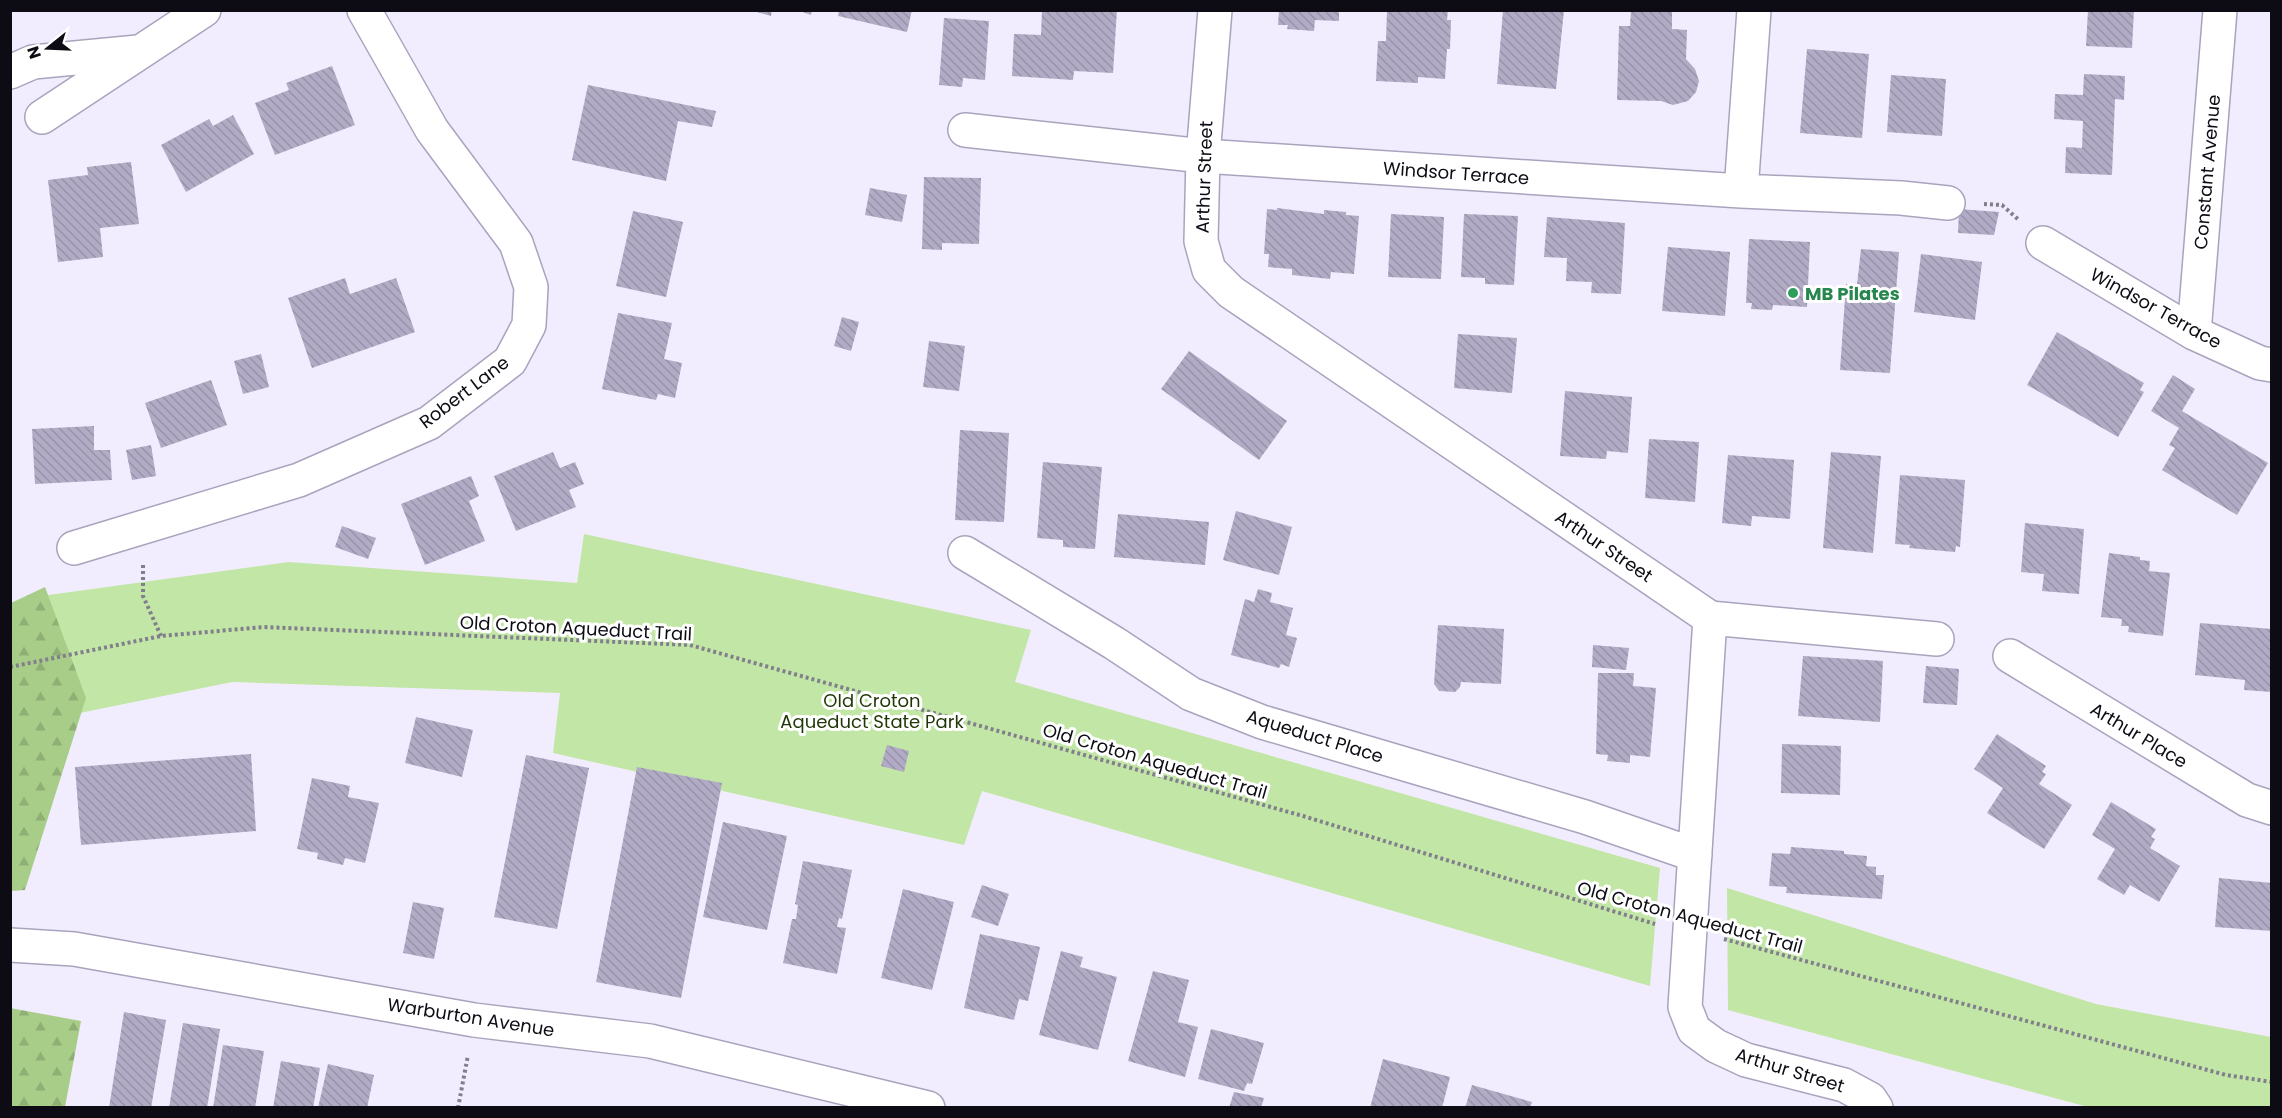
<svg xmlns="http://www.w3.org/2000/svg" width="2282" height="1118" viewBox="0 0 2282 1118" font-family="Poppins,sans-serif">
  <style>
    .green { fill: #c2e6a5 }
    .forest { fill: url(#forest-firs) }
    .building { fill: url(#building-back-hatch) }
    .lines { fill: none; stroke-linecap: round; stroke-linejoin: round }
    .minor-casing { stroke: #aaa3bd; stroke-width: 36 }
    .path { stroke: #827f8c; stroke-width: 4; stroke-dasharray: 3 3; stroke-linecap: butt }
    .minor { stroke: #fff; stroke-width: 33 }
    .leisure-dot { fill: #2e9e5b; stroke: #fff; stroke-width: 2 }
    .labels { text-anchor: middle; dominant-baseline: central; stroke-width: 6; stroke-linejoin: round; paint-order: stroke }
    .street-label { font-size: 18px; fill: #0d0b14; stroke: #fff }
    .leisure-label { font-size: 18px; font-weight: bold; fill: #27864d; stroke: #fff; text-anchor: start }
    .park-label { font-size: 18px; fill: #1f3605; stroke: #fff }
  </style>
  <defs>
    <pattern id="forest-firs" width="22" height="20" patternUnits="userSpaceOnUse" patternTransform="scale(1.5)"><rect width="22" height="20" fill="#a8cd89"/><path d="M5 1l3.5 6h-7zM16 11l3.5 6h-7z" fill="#8faf75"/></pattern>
    <pattern id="building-back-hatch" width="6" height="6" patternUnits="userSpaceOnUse" patternTransform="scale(1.5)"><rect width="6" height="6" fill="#b2abc6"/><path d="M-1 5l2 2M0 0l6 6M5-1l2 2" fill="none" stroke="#9892a9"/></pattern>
  </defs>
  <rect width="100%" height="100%" fill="#f1edfe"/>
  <path class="green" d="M584,534L1031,630L1015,682L1660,868L1650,986L982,791L964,845L553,753L560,693L232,682L11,727V603L27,598L289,562L577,583Z
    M1727,888L2096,1004L2271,1037V1107H2088L1728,1010Z"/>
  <path class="forest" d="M45,587L86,698L25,890L11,891V603Z
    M10,1008L81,1021L65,1107H11Z"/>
  <path class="building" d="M749,10H772L771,16Z
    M797,10H812L811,15Z
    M839,10H912L907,32L838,16Z
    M1042,10H1117L1113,73L1074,71L1073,80L1012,76L1014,34L1041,35Z
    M1279,10H1339V21L1315,20L1314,31L1287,29L1288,25H1278Z
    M1387,10H1448L1447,20H1451L1450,49H1447L1445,79L1418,77V83L1376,81L1378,41H1386Z
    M1503,10H1564L1556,89L1497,84Z
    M1631,10H1672V29L1687,30L1686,59L1695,69L1699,81L1696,92L1688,101L1673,105L1661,101L1617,100L1619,26H1630Z
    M2088,10H2134L2132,48L2086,46Z
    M944,18L989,21L985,80L963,78L962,87L939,85Z
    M1807,49L1869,54L1862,138L1800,133Z
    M332,66L355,125L275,155L255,103L289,90L286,83Z
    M2084,74L2125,76L2124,100L2115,99L2112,175L2065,173L2066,147L2082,148L2083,121L2054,119L2055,94L2083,95Z
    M1891,75L1946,79L1942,136L1887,132Z
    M588,85L716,111L712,127L678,121L666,181L572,160Z
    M233,115L254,154L186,192L161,145L209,119L213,126Z
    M131,162L139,224L100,228L103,257L58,262L48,180L88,175L87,167Z
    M924,177L981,178L979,244L942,243V250L922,249Z
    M870,188L907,195L902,222L865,215Z
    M1277,208L1324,214V210L1346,212V215L1359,216L1354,274L1331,272L1330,279L1292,275V269L1268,267L1269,254H1264L1267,209L1277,210Z
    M1959,209L1999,212L1994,235L1958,233Z
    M633,211L683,222L666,297L616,286Z
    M1391,214L1444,217L1441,279L1388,277Z
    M1464,214L1518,216L1514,285L1485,284V278L1461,277Z
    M1547,217L1625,223L1621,294L1591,293L1592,282L1566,281L1567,258L1544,257Z
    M1749,239L1810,242L1807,307L1773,305L1772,310L1751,309L1752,303H1746Z
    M1668,247L1730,252L1725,316L1662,311Z
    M1861,249L1899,252L1890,373L1840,370L1846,284L1857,285Z
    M1921,254L1982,262L1975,320L1914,312Z
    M345,278L350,294L396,278L415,332L312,368L288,298Z
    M618,313L672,323L664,359L682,363L675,398L658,394L656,400L602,389Z
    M842,317L859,322L851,351L834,346Z
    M2057,332L2144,383L2140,390L2144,392L2118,437L2027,385Z
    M1458,334L1517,338L1512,393L1454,388Z
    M929,341L965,346L959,391L923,387Z
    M1189,351L1287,421L1259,460L1161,389Z
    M261,354L269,387L243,394L234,361Z
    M2173,375L2195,389L2182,411L2268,463L2237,515L2162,470L2175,448L2169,445L2179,428L2151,411Z
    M211,380L227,425L161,448L145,403Z
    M1565,391L1632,397L1628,453L1607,451L1606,459L1560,456Z
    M94,426V450H110L112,480L35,484L32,429Z
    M960,430L1009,433L1004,522L955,520Z
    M1649,439L1699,442L1695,502L1645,498Z
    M151,445L156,476L132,480L126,450Z
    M553,452L560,468L575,462L584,484L569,490L576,507L516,531L494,476Z
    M1831,452L1881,456L1873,553L1823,548Z
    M1728,455L1794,460L1790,519L1752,516L1751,526L1722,523Z
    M1043,462L1102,467L1095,549L1063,547V540L1037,538Z
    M1900,475L1965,480L1960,547L1956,546L1955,552L1909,548L1910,545L1895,544Z
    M471,476L479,496L469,501L485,541L425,565L401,504Z
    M1236,511L1292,527L1279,575L1223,560Z
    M1118,514L1209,522L1205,565L1114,557Z
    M2025,523L2084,529L2079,594L2042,591L2044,574L2021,572Z
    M342,526L376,538L368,559L335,547Z
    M2109,553L2140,557V560L2150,561L2149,571L2170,573L2163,636L2128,632L2129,626H2121L2122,619L2101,617Z
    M1258,589L1272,593L1270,602L1293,608L1286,635L1297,638L1289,667L1281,664L1279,668L1231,655L1245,599L1254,602Z
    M2200,623L2272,629V692L2244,690L2245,680L2195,675Z
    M1438,625L1504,629L1501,684L1461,682L1460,687L1455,692L1439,691L1434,684Z
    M1593,645L1629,648L1626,670L1592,667Z
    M1803,656L1883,661L1880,722L1798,716Z
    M1926,666L1959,669L1957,705L1923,703Z
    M1598,673H1634L1633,686L1656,688L1650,757L1630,755V763L1607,761L1608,755L1596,754Z
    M416,717L473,730L462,777L405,763Z
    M1997,734L2046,766L2042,772L2046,774L2039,784L2072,805L2044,849L1987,813L2003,788L1974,769Z
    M1782,744L1841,746L1840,795L1781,793Z
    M887,745L909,751L904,772L881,766Z
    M251,754L256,831L81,845L75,767Z
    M526,755L589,768L557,929L494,917Z
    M637,767L722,783L681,998L596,982Z
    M312,778L350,786L348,797L379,803L365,863L345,858L343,865L317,859L318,853L297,849Z
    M2111,802L2156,829L2151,837L2155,839L2150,848L2180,866L2159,902L2130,885L2124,895L2097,879L2115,849L2092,835Z
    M723,822L787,836L767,930L703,917Z
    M1791,847L1844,851V854L1867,856L1866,866L1876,867V875H1884L1882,899L1786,893L1787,887L1769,886L1772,853L1790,854Z
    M803,861L852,870L842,919L839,918L837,927L846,928L837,974L783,963L792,919H796L798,905L795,904Z
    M2219,878L2272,883V931L2215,927Z
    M982,885L1009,894L998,926L971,917Z
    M903,889L954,902L932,990L881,978Z
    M413,902L444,908L434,959L403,953Z
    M980,934L1040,947L1028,1001L1019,999L1014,1020L964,1008Z
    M1061,951L1083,957L1080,967L1117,977L1098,1050L1039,1035Z
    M1153,971L1189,980L1178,1022L1198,1027L1185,1077L1128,1061Z
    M124,1012L166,1020L151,1108H109Z
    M183,1023L220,1029L207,1108H169Z
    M1211,1029L1264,1043L1252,1084L1247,1083L1244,1091L1198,1079Z
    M223,1045L264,1051L255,1108H213Z
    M1383,1059L1450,1077L1442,1108H1370Z
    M281,1061L320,1068L313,1108H273Z
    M328,1064L374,1075L367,1108H318Z
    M1472,1085L1532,1102L1530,1108H1465Z
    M1234,1092L1264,1098L1261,1108H1229Z"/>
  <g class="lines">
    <defs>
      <path id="minor" d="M1215,10L1203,156L1201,241L1209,270L1231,292L1710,618L1685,1007L1694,1030L1716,1046L1746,1060L1844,1085L1870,1099L1876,1108
        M10,72L33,62L138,52
        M42,117L204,10
        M965,130L1203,156L1741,191L1901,198L1948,203
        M1741,191L1754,10
        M2043,243L2194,333L2260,363L2272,365
        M2194,333L2220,10
        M74,548L299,480L429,423L510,361L529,325L531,287L516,243L432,130L364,10
        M965,553L1114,643L1191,694L1262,722L1585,817L1695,855
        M1710,618L1937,639
        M2010,656L2247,800L2272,808
        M10,945L74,949L474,1020L650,1041L928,1108"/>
    </defs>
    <use href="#minor" class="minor-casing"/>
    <path class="path" d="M1984,204L2002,205L2019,220
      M143,565V596L161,636
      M10,667L161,636L264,627L690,645L1303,816L1655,924
      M1724,939L2226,1075L2272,1082
      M458,1108L468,1055"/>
    <use href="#minor" class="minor"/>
  </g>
  <circle class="leisure-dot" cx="1793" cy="293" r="6"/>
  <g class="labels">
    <g class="street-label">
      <text transform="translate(2207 172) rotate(-85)">Constant Avenue</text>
      <text transform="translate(1456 173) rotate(4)">Windsor Terrace</text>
      <text transform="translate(1204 177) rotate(-88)">Arthur Street</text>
      <text transform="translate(2156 308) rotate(29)">Windsor Terrace</text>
      <text transform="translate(464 392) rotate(-37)">Robert Lane</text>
      <text transform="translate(1604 546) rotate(34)">Arthur Street</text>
      <text transform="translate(576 628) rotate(3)">Old Croton Aqueduct Trail</text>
      <text transform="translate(2139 735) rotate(31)">Arthur Place</text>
      <text transform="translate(1315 736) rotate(17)">Aqueduct Place</text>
      <text transform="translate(1155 761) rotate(16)">Old Croton Aqueduct Trail</text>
      <text transform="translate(1690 917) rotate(15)">Old Croton Aqueduct Trail</text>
      <text transform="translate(471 1017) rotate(9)">Warburton Avenue</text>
      <text transform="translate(1790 1070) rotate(17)">Arthur Street</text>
    </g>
    <g class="leisure-label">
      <text x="1805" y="293">MB Pilates</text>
    </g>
    <g class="park-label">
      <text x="872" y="700">Old Croton<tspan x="872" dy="21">Aqueduct State Park</tspan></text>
    </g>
  </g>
  <rect width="2282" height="1118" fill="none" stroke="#0d0b14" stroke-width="24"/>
  <g transform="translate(48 48) rotate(252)" stroke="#ffffff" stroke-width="4.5" paint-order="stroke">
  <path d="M0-4.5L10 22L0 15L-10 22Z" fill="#0d0b14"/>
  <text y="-9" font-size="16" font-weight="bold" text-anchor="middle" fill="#0d0b14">N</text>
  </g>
</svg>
